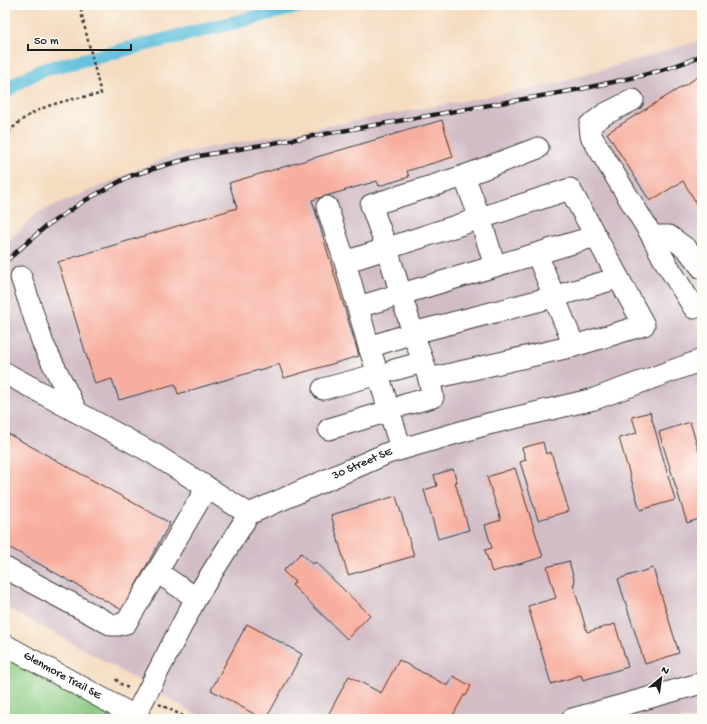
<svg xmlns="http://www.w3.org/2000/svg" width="707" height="724" viewBox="0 0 707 724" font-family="'Gochi Hand',sans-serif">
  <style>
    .industrial { fill: #d2bdc7 }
    .green { fill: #88c981; stroke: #52724e }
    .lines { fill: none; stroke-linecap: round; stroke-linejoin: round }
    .canal { stroke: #5ebfdc; stroke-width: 14 }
    .building { fill: #f8ae9f }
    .minor-casing { stroke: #3d3935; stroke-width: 23 }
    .path { stroke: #3d3935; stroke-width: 2.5; stroke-dasharray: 3 3; stroke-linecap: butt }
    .minor { stroke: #fff; stroke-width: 21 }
    .rail-casing { stroke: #1c1c1c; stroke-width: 4.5 }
    .rail { stroke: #fdfcf7; stroke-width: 3; stroke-dasharray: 9; stroke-linecap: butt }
    .labels { text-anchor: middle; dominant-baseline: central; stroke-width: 3; stroke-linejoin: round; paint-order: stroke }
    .street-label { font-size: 12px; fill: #1c1c1c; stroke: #fdfcf7 }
  </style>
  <rect width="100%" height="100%" fill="#fdfcf7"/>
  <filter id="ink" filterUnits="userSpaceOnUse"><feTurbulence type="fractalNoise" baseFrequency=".025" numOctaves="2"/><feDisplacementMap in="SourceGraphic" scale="8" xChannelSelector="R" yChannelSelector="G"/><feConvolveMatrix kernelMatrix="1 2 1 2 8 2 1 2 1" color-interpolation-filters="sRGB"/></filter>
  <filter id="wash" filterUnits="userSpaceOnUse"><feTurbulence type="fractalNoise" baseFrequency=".012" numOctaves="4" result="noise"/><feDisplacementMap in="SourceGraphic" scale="16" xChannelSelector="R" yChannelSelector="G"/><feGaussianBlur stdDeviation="0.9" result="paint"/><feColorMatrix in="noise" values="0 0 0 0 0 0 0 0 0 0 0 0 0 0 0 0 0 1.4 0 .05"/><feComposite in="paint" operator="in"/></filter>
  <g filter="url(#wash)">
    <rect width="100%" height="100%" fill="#f5dcc0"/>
    <path class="industrial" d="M702,40V719H204L73,643L5,607V245L37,213L174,154L551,85Z"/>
    <path class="green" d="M5,652L127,719H5Z"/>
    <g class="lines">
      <path class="canal" d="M5,92L20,81L42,70L304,5"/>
    </g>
    <g id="blocks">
      <path class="building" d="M701,75L702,77V212L683,181L650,201L607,133Z
        M442,120L453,157L407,171L409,177L379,186L377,181L312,200L359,356L284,378L279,364L178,394L175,384L119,400L112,379L95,384L58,262L237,208L229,183Z
        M650,412L675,500L640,510L619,438L637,433L632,417Z
        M690,422L700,455L702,454V518L687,523L659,432Z
        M5,432L170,523L122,610L5,545Z
        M543,442L546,454L551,452L569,511L538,520L520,462L526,460L522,448Z
        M515,468L543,557L492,572L485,550L492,548L485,525L501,520L487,477Z
        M453,469L457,482H455L469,530L438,539L424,490L437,486L434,475Z
        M396,496L414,556L348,575L331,515Z
        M301,553L313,564L315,562L370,615L347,639L292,585L295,582L283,571Z
        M569,561L575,583L573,584L587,632L615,624L628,667L583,680L581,675L551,684L528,606L556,598L547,567Z
        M653,568L679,653L645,664L618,579Z
        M247,624L302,654L266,719H263L211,690Z
        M399,660L448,686L453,676L471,686L466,696L464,695L451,719H326L349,676L381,693Z"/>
    </g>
  </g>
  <g filter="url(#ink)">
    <use href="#blocks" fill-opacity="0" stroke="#3d3935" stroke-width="1"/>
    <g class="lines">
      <defs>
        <g id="minor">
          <path d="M633,100L605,114L590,125L591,136L652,236H669L687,249L702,268"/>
          <path d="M464,176L371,205L387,249L413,333L553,297L618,278"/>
          <path d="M327,207L345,262"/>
          <path d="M652,236L663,258L694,308L702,303"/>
          <path d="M537,254L574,346"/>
          <path d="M495,266L480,218L464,176L538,148"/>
          <path d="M21,277L43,344L77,412"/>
          <path d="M358,307L596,236"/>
          <path d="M369,347L345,262L570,189L644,325L574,346L429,379L413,333L369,347L378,374"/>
          <path d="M394,370L423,362"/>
          <path d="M5,373L154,454L249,514"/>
          <path d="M323,389L378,374L401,449"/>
          <path d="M404,405L433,397L429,379"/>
          <path d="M329,429L389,411"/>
          <path d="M5,568L112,625H118L126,623L157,572"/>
          <path d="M196,598L157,572L207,487"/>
          <path id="s1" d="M5,645L140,719"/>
          <path id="s2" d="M135,716L196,598L249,514L388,453L488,424L594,399L702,360"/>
          <path d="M572,719L702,683"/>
        </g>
      </defs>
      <use href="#minor" class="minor-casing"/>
      <path class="path" d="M5,137C28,106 65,100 101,94L81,12L84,5
        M116,679L119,683L130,689
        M159,704L189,719"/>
      <use href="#minor" class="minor"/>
      <defs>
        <path id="rail" d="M5,262L45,227L84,201L130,176L169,164L199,156L581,89C621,80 664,73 702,55"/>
      </defs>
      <use href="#rail" class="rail-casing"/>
      <use href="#rail" class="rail"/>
    </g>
  </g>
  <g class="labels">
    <g class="street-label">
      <text stroke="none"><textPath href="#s2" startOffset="356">30 Street SE</textPath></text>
      <text stroke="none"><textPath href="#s1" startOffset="65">Glenmore Trail SE</textPath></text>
    </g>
  </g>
  <rect width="707" height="724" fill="none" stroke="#fdfcf7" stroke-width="20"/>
  <g transform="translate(661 678) rotate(29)" stroke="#fdfcf7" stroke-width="3" paint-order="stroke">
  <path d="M0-3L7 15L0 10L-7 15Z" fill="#1c1c1c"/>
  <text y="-6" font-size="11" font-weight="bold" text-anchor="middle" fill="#1c1c1c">N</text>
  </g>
  <path d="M28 44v6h103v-6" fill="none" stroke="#1c1c1c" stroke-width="2"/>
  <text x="34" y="44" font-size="12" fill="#1c1c1c" stroke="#fdfcf7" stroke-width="3" paint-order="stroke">50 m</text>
</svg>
